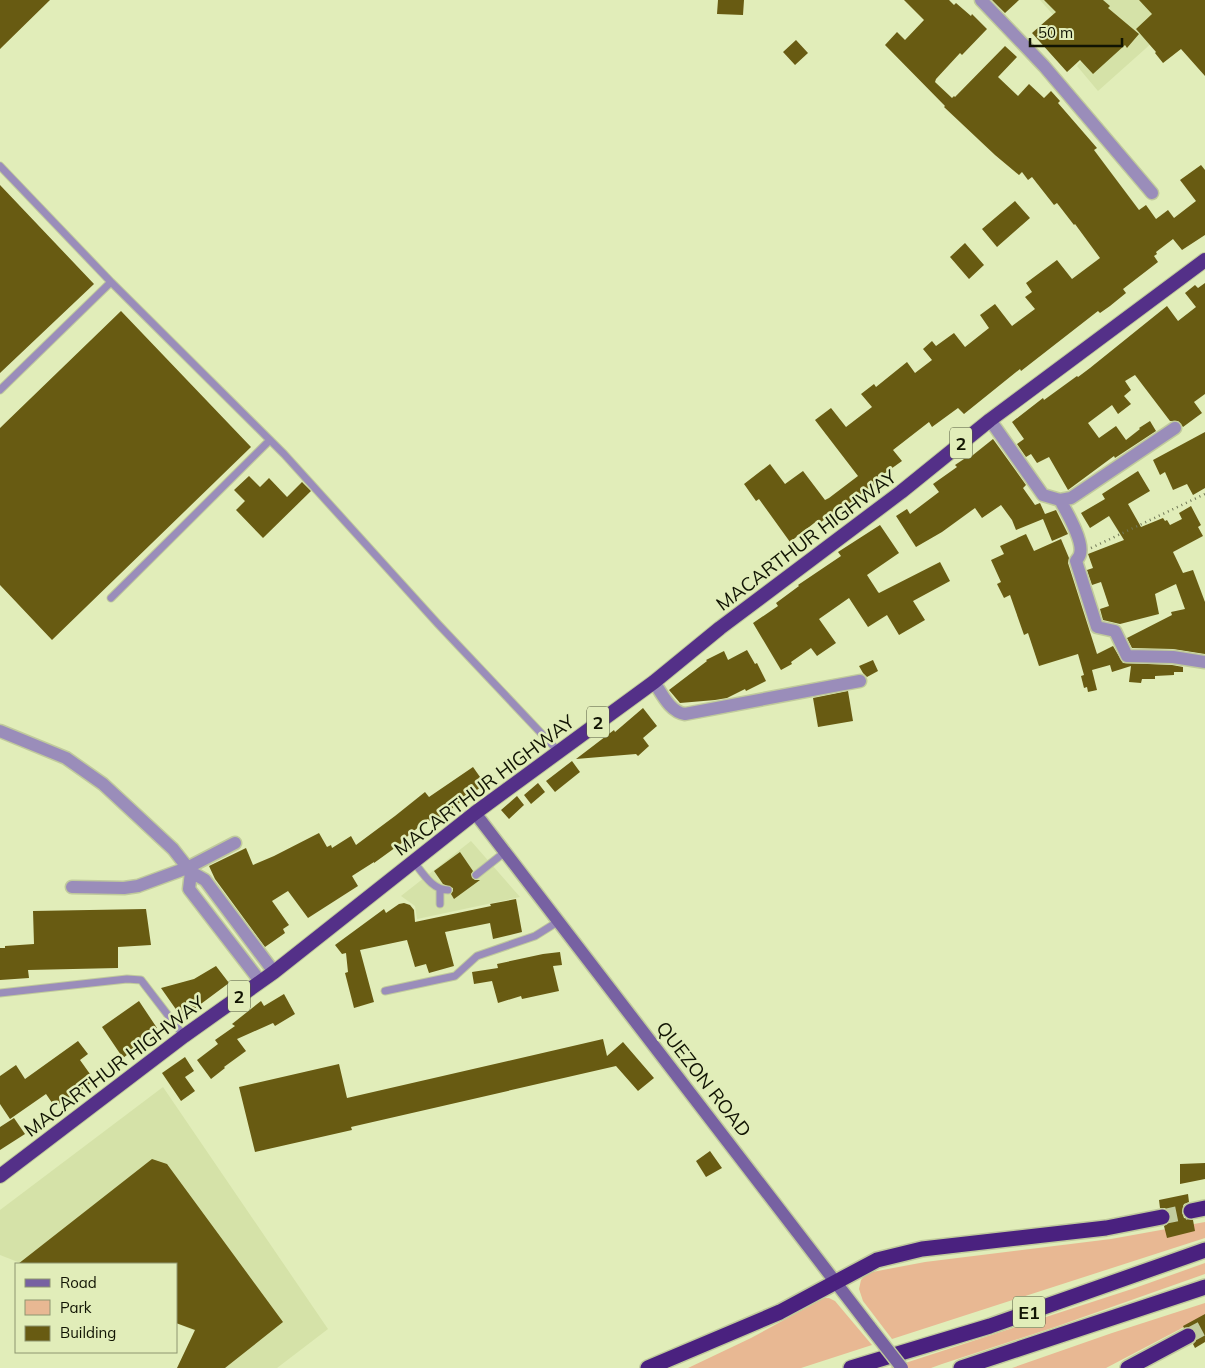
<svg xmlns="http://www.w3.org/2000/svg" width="1205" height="1368" viewBox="0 0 1205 1368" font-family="Mulish,sans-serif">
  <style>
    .built { fill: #d5e2a8 }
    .green { fill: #e8b893 }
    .building { fill: #685b12 }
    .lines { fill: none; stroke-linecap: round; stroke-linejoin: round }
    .motorway-tunnel { stroke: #c2cc9e; stroke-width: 15; stroke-dasharray: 15 8; stroke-linecap: butt }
    .service-casing { stroke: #c0ca9c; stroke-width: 9 }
    .minor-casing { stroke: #c0ca9c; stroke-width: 15 }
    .secondary-casing { stroke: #c0ca9c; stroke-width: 15 }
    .trunk-casing { stroke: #c0ca9c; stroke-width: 16 }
    .motorway-casing { stroke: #c0ca9c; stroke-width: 18 }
    .path { stroke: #717857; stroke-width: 2.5; stroke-dasharray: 1 4; stroke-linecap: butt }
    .service { stroke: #9a8dba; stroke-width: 7 }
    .minor { stroke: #9a8dba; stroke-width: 12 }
    .secondary { stroke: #7761a2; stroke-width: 12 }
    .trunk { stroke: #543088; stroke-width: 14 }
    .motorway { stroke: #4a217f; stroke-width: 15 }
    .secondary-bridge-casing { stroke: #c0ca9c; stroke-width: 15; stroke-linecap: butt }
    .secondary-bridge { stroke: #7761a2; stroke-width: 12 }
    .labels { text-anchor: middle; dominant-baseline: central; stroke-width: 5; stroke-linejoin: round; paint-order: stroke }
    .shield { fill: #e1edb9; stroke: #4f553a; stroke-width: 1 }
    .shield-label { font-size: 18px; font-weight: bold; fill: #111403 }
    .street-label { font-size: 19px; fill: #111403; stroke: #e1edb9 }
  </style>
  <rect width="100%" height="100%" fill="#e1edb9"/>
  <path class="built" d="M1040,0H1200L1098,91L1077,66L1087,53Z
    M471,841L520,897L417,919L415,906L401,896Z
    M163,1087L328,1329L277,1368H177L195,1331L176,1323V1264H23L0,1255V1210Z"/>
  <path class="green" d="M1205,1222V1238L892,1339L863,1301L859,1289L861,1280L867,1273L925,1262L1111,1239Z
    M1205,1263V1274L1055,1327L942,1364L931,1368H890L1135,1288Z
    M824,1298H829L835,1301L872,1345L801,1368H688L751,1338Z
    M1205,1303V1316L1106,1368H1012L1112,1333Z"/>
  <path class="building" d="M0,0H50L0,49Z
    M718,0H744L743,15L717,14Z
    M904,0H949L954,5L956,3L971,16L972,14L987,29L962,55L960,53L936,79L935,82L952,98L954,96L955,97L1005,46L1017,57L998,77L1018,96L1029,84L1044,98L1051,91L1060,101L1058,103L1097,148L1094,150L1139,210L1146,205L1156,219L1168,210L1174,218L1196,201L1180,180L1201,165L1205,170V235L1182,250L1173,239L1156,252L1157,254L1154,256L1158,262L1123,289L1126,293L1110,306L1100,313L1098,311L1021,371L1020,369L964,414L958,408L932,427L929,422L893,450L902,461L881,476L883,479L847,505L846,503L820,523L818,520L790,542L759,499L756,501L744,484L770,464L785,484L803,471L825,500L829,498L858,476L815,420L831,408L846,427L872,407L861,394L874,384L876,387L907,362L915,373L932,360L923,349L932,341L936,346L954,333L965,347L989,328L980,315L995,304L1012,326L1035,309L1025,297L1032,292L1026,283L1057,260L1072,279L1100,258L1075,224L1074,225L1057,203L1054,205L1032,177L1028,180L1022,172L1019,175L995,155L944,107L945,106L885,45L897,32L905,40L924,20Z
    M992,0H1019L1005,13Z
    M1044,0H1103L1110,6L1108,8L1139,34L1127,48L1125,45L1093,74L1080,60L1067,72L1032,33L1056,12Z
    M1139,0H1205V76L1181,49L1163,63L1155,53L1156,52L1136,29L1152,14Z
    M796,40L808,53L795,65L783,52Z
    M0,185L94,284L0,373Z
    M1015,201L1030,218L997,247L982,229Z
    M965,243L984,265L969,279L950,257Z
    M1205,283V394L1194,402L1202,413L1183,427L1178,421H1170L1135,375L1125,381L1131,390L1124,396L1131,404L1118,414L1112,405L1088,423L1099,438L1116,426L1126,440L1140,429L1139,428L1150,421L1156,431L1115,458L1114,456L1068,490L1049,457L1037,463L1031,454L1026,457L1017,444L1024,439L1012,422L1043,398L1044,400L1077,376L1078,377L1090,368L1167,306L1178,321L1196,307L1185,293L1195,285L1198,288Z
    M121,311L251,447L52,640L0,585V428Z
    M1205,432V488L1193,495L1187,484L1173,490L1165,472L1160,475L1153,460Z
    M993,439L1026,485L1023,488L1035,505L1040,503L1045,514L1056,510L1068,534L1052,541L1043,519L1016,530L1012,520L1001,505L982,518L975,508L942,532L916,547L896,516L907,509L910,514L939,492L933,484L957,467L955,465L967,457L968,459Z
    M1138,471L1150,491L1128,504L1141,527L1163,518L1165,521L1167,520L1170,525L1182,519L1179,513L1191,506L1201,525L1198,527L1203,536L1173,552L1183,573L1193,570L1205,602V654L1173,649L1132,648L1127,638L1172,615L1171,612L1185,609L1176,584L1155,594L1159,614L1120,624L1103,620L1100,609L1109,606L1101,582L1092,585L1087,570L1093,568L1088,554L1124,540L1109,516L1090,528L1081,513L1105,499L1102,494Z
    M249,476L260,487L269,478L287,497L302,482L311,491L263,538L236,510L245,501L234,490Z
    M880,525L899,553L867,575L878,592L879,593L940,562L950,581L913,601L925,620L899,635L887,615L868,627L849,598L819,619L836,643L817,656L811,648L791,662L792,664L781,670L753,623L778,606L776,603L799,586L798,585L841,556L838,552Z
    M1026,534L1034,551L1061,539L1069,558L1068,563L1097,654L1113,646L1123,663L1172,665L1183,667V672H1174V675L1155,676V679H1142L1141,683L1129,682L1131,666L1112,672L1110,665L1092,670L1097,690L1088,692L1087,687L1084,688L1081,676L1084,675L1078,654L1039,666L1028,633L1024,635L1010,595L1004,598L997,584L1001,582L991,560L1004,554L1000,546Z
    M747,650L755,664L757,663L766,681L746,691L745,689L727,698L715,700L680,703L669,690L707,661L706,660L724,651L728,660Z
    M873,660L878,671L867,677L863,673L859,666Z
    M848,691L853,721L818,727L813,698Z
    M643,708L657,726L643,738L649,746L638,756L636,754L576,759L614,730L615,732Z
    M572,761L580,772L555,792L546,781Z
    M473,767L485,784L443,815L444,816L433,824L428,819L402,841L403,842L374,863V862L352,876L358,886L308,918L288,891L272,901L289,925L283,929L285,933L265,947L215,879L209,866L246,848L253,865L274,856L319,833L327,847L331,845L332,848L351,836L356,845L395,816L425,792L429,797Z
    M538,783L545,792L531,804L524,795Z
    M517,796L524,805L509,819L501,810Z
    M460,852L473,871L471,874L472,878L475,880H480L454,899L451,894L453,891V888L443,884L434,871Z
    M516,899L522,932L493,939L490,923L445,932L454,966L429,973L426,964L415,967L407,940L360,950L374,1002L354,1008L345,973L348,972L346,953L342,954L335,945L384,909L386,913L399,904L404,903L410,905L414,910L415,922L491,906L490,904Z
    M146,909L151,945L118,947V968L28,970L29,978L0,980V948H5V946L34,944L33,911Z
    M560,952L562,965L553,966L559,991L522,999L521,996L498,1003L492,981L474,984L472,972L498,968L497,964L543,954Z
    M216,966L229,983L182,1018L161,988L194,979Z
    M284,994L295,1014L275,1026L273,1023L237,1039L246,1051L224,1067L225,1068L211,1079L197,1060L218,1044L215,1040L235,1026L232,1024L261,1001L264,1006Z
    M139,1001L157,1028L151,1032L153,1035L123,1058L102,1027Z
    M603,1039L607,1056L623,1042L654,1078L638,1091L616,1066L351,1127L352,1130L255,1152L239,1087L339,1064L347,1098Z
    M78,1041L88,1054L80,1060L90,1074L86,1076L91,1083L55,1107L46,1094L10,1119L0,1104V1076L16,1065L25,1079Z
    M185,1057L194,1071L185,1077L195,1091L181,1101L162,1073Z
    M14,1118L25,1134L0,1150V1127Z
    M710,1151L722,1168L706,1177L696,1161Z
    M152,1159L167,1164L283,1322L225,1368H177L195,1330L176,1323V1264H18Z
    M1205,1163V1179L1180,1184V1164Z
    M1188,1194L1189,1202L1184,1204L1182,1212L1184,1218L1193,1220L1195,1231L1167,1238L1164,1226L1171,1220V1215L1165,1208H1160L1159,1200Z
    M1205,1314V1342L1195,1348L1193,1344L1196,1341V1332L1193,1328H1184L1183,1326Z"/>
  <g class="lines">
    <path class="motorway-tunnel" d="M1162,1217L1191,1211
      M1188,1336L1205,1327"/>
    <defs>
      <path id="service" d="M0,166L111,282L284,454L438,624L558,751
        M0,390L111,282
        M111,598L270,440
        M413,861C423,873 432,890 448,890
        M476,875L505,852
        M440,890V904
        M385,991L455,976L477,956L535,936L559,921
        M0,993L127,979L141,980L184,1036"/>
      <path id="minor" d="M981,0L1044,66L1152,193
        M990,420L1043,495L1060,500L1071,498L1175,428
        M1060,500C1066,511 1084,541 1080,554C1080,556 1078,558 1076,561L1097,627L1115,631L1127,656L1173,657L1205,662
        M654,682C662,694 670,712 685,714L860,681
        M0,731L66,758L103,784L173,849L191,872L205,880L274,972
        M191,872L189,889L260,981
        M72,887L124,888L138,886L187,868L235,843"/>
      <path id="secondary" d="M475,813L870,1327"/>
      <path id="trunk" d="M0,1176L184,1036L274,972L475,813L654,682L720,628L901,492L990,420L1205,260"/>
      <path id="motorway" d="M1191,1211L1205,1208
        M648,1368L780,1312L877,1260L922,1249L1106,1228L1162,1217
        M851,1368L990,1326L1205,1250
        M961,1368L1205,1287
        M1128,1368L1188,1336"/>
    </defs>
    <use href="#service" class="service-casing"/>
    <use href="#minor" class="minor-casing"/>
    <use href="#secondary" class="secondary-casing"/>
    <use href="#trunk" class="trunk-casing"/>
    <use href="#motorway" class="motorway-casing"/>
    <path class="path" d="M1091,548L1205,494"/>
    <use href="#service" class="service"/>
    <use href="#minor" class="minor"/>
    <use href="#secondary" class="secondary"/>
    <use href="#trunk" class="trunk"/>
    <use href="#motorway" class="motorway"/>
    <defs>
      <path id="secondary-bridge" d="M870,1327L902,1368"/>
    </defs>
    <use href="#secondary-bridge" class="secondary-bridge-casing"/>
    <use href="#secondary-bridge" class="secondary-bridge"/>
  </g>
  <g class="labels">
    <g class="shield">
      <rect x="950" y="427.5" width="22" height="31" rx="4"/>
      <rect x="587" y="706.5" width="22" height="31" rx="4"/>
      <rect x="228" y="980.5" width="22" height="31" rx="4"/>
      <rect x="1013" y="1296.5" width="32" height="31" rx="4"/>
    </g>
    <g class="shield-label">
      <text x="961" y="443">2</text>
      <text x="598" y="722">2</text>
      <text x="239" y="996">2</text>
      <text x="1029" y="1312">E1</text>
    </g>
    <g class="street-label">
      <text transform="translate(806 540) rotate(-37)">MACARTHUR HIGHWAY</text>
      <text transform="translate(484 785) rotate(-37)">MACARTHUR HIGHWAY</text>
      <text transform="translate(114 1066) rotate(-37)">MACARTHUR HIGHWAY</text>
      <text transform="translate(704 1079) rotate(52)">QUEZON ROAD</text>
    </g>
  </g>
  <rect x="15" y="1263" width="162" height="90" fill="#e1edb9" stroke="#8e9670"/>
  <rect x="25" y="1279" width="25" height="8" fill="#7761a2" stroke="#8e9670"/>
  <text x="60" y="1288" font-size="15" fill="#111403">Road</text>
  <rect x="25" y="1300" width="25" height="15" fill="#e8b893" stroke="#8e9670"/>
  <text x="60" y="1313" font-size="15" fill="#111403">Park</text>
  <rect x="25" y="1326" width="25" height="15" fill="#685b12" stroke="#8e9670"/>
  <text x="60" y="1338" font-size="15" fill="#111403">Building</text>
  <path d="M1030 38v8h92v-8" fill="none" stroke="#111403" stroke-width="2.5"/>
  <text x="1038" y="38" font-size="15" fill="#111403" stroke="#e1edb9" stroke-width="4" paint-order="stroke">50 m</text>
</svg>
